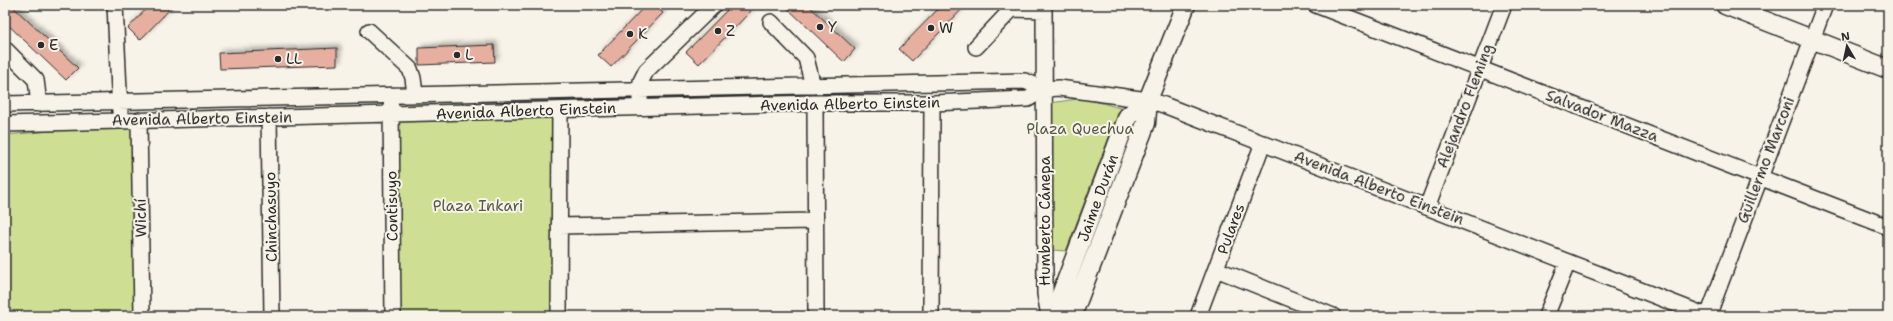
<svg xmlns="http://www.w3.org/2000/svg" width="1893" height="321" viewBox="0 0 1893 321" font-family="'Shantell Sans',sans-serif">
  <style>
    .green { fill: #cedf93; stroke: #7c855f }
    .building { fill: #e7af9f; stroke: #2b2b2b; filter: url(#shadow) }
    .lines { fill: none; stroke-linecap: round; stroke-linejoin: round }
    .minor-casing { stroke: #2b2b2b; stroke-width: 18 }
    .tertiary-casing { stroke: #2b2b2b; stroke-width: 21 }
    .minor { stroke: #f7f3e8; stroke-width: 15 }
    .tertiary { stroke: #f7f3e8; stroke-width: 18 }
    .poi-dot { fill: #2b2b2b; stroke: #f7f3e8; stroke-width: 1.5 }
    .labels { text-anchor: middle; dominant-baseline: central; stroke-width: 4; stroke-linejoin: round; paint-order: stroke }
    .poi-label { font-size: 15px; fill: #2b2b2b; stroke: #f7f3e8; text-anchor: start }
    .street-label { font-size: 15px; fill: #2b2b2b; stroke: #f7f3e8 }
    .park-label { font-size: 15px; fill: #545845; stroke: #f7f3e8 }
  </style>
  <defs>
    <filter id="shadow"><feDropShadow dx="3.5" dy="-3.5" stdDeviation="2" flood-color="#0004"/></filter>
  </defs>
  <rect width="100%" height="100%" fill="#f7f3e8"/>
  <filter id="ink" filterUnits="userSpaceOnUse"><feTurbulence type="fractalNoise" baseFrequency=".025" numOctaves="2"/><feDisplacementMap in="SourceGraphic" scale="8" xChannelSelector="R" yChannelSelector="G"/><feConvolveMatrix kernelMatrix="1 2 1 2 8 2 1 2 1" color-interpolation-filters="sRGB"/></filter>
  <g filter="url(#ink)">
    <path class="green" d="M1084,98L1120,108L1066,251L1052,250L1050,103Z
      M559,118L560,316H399L394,122Z
      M133,124L142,316H5V135Z"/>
    <path class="building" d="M5,5H11L78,68L66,80L5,22Z
      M150,5H174L140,40L128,28Z
      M646,5H654L663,13L611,67L598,55Z
      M732,5H745L751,11L699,64L686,52Z
      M784,5H808L855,49L844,62Z
      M942,5H966L912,61L899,49Z
      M494,45L495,62L419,65V48Z
      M337,48V65L220,69L219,53Z"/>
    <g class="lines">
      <defs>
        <path id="minor" d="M115,5L120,112
          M1044,5L1045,294L1049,316
          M1316,5L1888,227
          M771,22L806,58L813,86
          M369,31L410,69L413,78L415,94
          M976,47L1012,9L1044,10
          M5,49L36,80L39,104
          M640,100L641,81L646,71L714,5
          M815,103L816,316
          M5,104L1025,81L1044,89
          M391,106L393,316
          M269,117L272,316
          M139,120L142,316
          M5,124L815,103H932L1028,99L1044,89L1059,88L1148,100L1164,105L1707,316
          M1427,207L1504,5
          M559,226L814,221
          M1216,269L1333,316
          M559,316L560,110
          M931,316L932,103
          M1198,316L1263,143
          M1546,316L1568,262
          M1708,316L1825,5"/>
        <path id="tertiary" d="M1725,5L1888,69
          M1053,316L1128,116L1148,100
          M1072,316L1146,123L1148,100L1186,5"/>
      </defs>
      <use href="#minor" class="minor-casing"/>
      <use href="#tertiary" class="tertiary-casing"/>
      <use href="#minor" class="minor"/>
      <use href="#tertiary" class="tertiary"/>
    </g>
  </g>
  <g class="poi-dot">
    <circle cx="820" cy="27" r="4"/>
    <circle cx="931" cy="28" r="4"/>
    <circle cx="718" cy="31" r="4"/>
    <circle cx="630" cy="34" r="4"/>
    <circle cx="41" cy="45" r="4"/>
    <circle cx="457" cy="55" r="4"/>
    <circle cx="278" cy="59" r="4"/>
  </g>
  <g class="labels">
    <g class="poi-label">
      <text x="828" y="27">Y</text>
      <text x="939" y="28">W</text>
      <text x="726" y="31">Z</text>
      <text x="638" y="34">K</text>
      <text x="49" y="45">E</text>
      <text x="465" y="55">L</text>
      <text x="286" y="59">LL</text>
    </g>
    <g class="street-label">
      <text transform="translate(850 104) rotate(-1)">Avenida Alberto Einstein</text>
      <text transform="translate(1465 106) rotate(-69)">Alejandro Fleming</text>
      <text transform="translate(526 111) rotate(-2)">Avenida Alberto Einstein</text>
      <text transform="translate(1602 116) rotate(21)">Salvador Mazza</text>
      <text transform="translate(202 119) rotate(-1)">Avenida Alberto Einstein</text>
      <text transform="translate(1766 160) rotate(-69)">Guillermo Marconi</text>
      <text transform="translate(1379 188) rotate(21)">Avenida Alberto Einstein</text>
      <text transform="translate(1098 198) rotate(-70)">Jaime Durán</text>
      <text transform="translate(392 206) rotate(-91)">Contisuyo</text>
      <text transform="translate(271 217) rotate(-91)">Chinchasuyo</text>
      <text transform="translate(141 218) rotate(-91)">Wichí</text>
      <text transform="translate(1045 221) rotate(-90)">Humberto Cánepa</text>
      <text transform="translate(1231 229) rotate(-70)">Pulares</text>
    </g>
    <g class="park-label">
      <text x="1080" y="129">Plaza Quechua</text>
      <text x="478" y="206">Plaza Inkari</text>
    </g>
  </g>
  <rect width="1893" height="321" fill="none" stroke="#f7f3e8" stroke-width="20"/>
  <rect x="10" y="10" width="1873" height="301" fill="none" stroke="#2b2b2b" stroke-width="1.5" filter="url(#ink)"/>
  <g transform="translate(1847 46) rotate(351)" stroke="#f7f3e8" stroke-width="3" paint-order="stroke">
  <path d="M0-3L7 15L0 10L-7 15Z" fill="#2b2b2b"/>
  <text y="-6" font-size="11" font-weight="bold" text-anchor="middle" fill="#2b2b2b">N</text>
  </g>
</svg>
